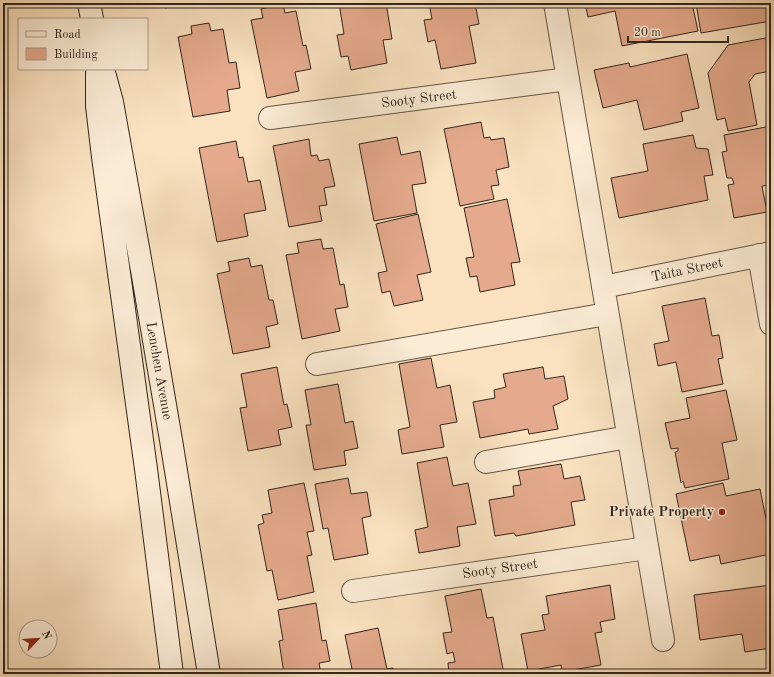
<svg xmlns="http://www.w3.org/2000/svg" width="774" height="677" viewBox="0 0 774 677" font-family="'Old Standard TT',serif">
  <style>
    .building { fill: #e5aa8d; stroke: #32261c }
    .lines { fill: none; stroke-linecap: round; stroke-linejoin: round }
    .street-casing { stroke: #645545; stroke-width: 24 }
    .secondary-casing { stroke: #32261c; stroke-width: 24 }
    .street { stroke: #fcecd6; stroke-width: 22 }
    .secondary { stroke: #fcecd6; stroke-width: 22 }
    .poi-dot { fill: #8f2418; stroke: #fcecd6; stroke-width: 1.5 }
    .labels { text-anchor: middle; dominant-baseline: central; stroke-width: 3; stroke-linejoin: round; paint-order: stroke }
    .street-label { font-size: 14px; fill: #32261c; stroke: #fcecd6 }
    .poi-label { font-size: 14px; font-weight: bold; fill: #32261c; stroke: #fcecd6; text-anchor: end }
  </style>
  <rect width="100%" height="100%" fill="#fae2c0"/>
  <filter id="stains"><feTurbulence type="fractalNoise" baseFrequency=".005" numOctaves="4"/><feColorMatrix values="0 0 0 0 .2 0 0 0 0 .09 0 0 0 0 .02 0 0 0 .5 -.17"/></filter>
  <radialGradient id="worn" r=".72"><stop offset=".6" stop-color="#630" stop-opacity="0"/><stop offset="1" stop-color="#630" stop-opacity=".3"/></radialGradient>
  <path class="building" d="M164,3H190L165,8Z
    M339,3H386L392,39L383,40L387,63L351,70L348,56L341,57L337,35L344,34Z
    M429,3H475L479,24L469,26L476,63L441,69L435,40L428,42L424,20L432,19Z
    M585,3H692L698,31L622,46L615,11L588,17Z
    M696,3H771V21L701,33Z
    M283,4L285,13L296,11L303,46L306,45L311,69L295,72L299,91L267,98L251,20L263,18L261,9Z
    M209,23L211,31L223,29L229,63L236,62L240,88L227,90L230,111L193,117L178,37L192,34L191,26Z
    M771,37V71L755,74L749,82L757,125L728,131L725,118L717,120L708,73L728,45Z
    M687,54L699,108L681,112L683,121L644,130L637,100L603,108L594,70L629,63L630,67Z
    M481,122L484,138L490,137L491,140L504,138L509,167L496,170L499,185L491,186L494,199L460,206L444,129Z
    M771,126V185L762,186L767,212L734,218L728,185L734,184L732,178H727L722,152L727,151L724,135Z
    M693,135L696,148L708,149L713,175L704,176L708,200L619,218L611,178L648,171L643,144Z
    M397,137L401,155L420,151L426,183L412,185L417,213L374,221L359,144Z
    M309,139L311,156L317,155L319,161L329,159L335,186L324,188L327,205L319,206L322,221L289,227L273,146Z
    M236,141L239,158L243,157L248,182L260,180L266,210L244,214L248,236L217,242L199,148Z
    M507,199L520,262L511,263L515,285L480,292L477,276L470,277L466,258L474,257L464,208Z
    M418,214L431,272L417,275L423,300L394,306L390,291L382,293L378,273L387,271L376,224Z
    M321,239L323,249L333,248L340,285L344,284L348,307L335,309L340,331L302,339L286,255L299,253L297,243Z
    M249,258L251,267L262,265L269,300H273L278,324L266,327L270,347L233,354L217,274L230,271L228,262Z
    M705,298L712,336L719,335L723,358L718,359L723,384L682,392L676,362L658,366L654,344L669,341L662,306Z
    M431,358L437,388L450,385L457,422L440,425L444,447L402,454L398,430L410,427L399,364Z
    M277,367L284,405L287,404L292,427L278,430L281,445L248,451L240,408L247,407L241,374Z
    M543,367L545,379L564,376L568,399L553,406L558,429L529,434L528,429L480,438L473,402L495,398L494,390L506,387L503,374Z
    M338,384L345,423L353,421L358,448L344,451L346,465L314,470L306,425H311L305,390Z
    M726,390L737,440L722,443L729,479L685,488L683,481L681,483L675,452L678,451V448L671,449L665,423L690,418L686,398Z
    M447,457L453,486L468,483L476,524L457,527L460,546L419,553L415,530L428,527L417,463Z
    M561,464L564,479L580,476L585,500L571,502L575,525L516,536L514,533L495,536L489,500L514,496L513,486L521,485L518,471Z
    M348,478L351,494L367,492L371,516L362,518L368,554L334,560L328,528L323,529L315,484Z
    M304,483L314,531L307,532L312,555L307,556L314,592L278,600L272,570L267,571L258,525L264,523L262,515L272,513L268,490Z
    M723,483L726,496L760,489L768,529H771V554L721,564L719,555L690,561L676,494Z
    M610,585L615,619L600,622L602,632L595,633L601,665L562,672L561,665L528,671L521,634L545,630L542,615L549,614L546,596Z
    M771,585V648L745,652L742,634L700,640L694,595Z
    M481,589L487,618L493,617L504,674H449L448,663L455,662L453,652L447,654L443,633L452,632L445,596Z
    M316,603L322,641L326,640L330,661L319,663L321,674H284L279,641L283,640L278,610Z
    M378,628L387,669L393,668L394,674H345V671L352,669L345,635Z"/>
  <g class="lines">
    <defs>
      <path id="street" d="M555,3L663,640
        M270,118L568,79
        M759,255L771,324
        M603,287L771,253
        M317,364L607,314
        M486,462L628,437
        M353,591L647,548"/>
      <path id="secondary" d="M89,3L92,19
        M103,69L112,102L142,270L171,440L209,674
        M97,74V106L103,157L146,469L172,674"/>
    </defs>
    <use href="#street" class="street-casing"/>
    <use href="#secondary" class="secondary-casing"/>
    <use href="#street" class="street"/>
    <use href="#secondary" class="secondary"/>
  </g>
  <circle class="poi-dot" cx="722" cy="512" r="4"/>
  <g class="labels">
    <g class="street-label">
      <text transform="translate(419 99) rotate(-7)">Sooty Street</text>
      <text transform="translate(687 270) rotate(-12)">Taita Street</text>
      <text transform="translate(159 371) rotate(80)">Lenchen Avenue</text>
      <text transform="translate(500 569) rotate(-8)">Sooty Street</text>
    </g>
    <g class="poi-label">
      <text x="714" y="512">Private Property</text>
    </g>
  </g>
  <rect width="774" height="677" fill="none" stroke="#fae2c0" stroke-width="16"/>
  <rect x="4" y="4" width="766" height="669" fill="none" stroke="#32261c" stroke-width="2"/>
  <rect x="8" y="8" width="758" height="661" fill="none" stroke="#32261c"/>
  <rect x="18" y="18" width="130" height="52" fill="#fcecd6" stroke="#ab9d8c"/>
  <rect x="26" y="31" width="20" height="6" fill="#fcecd6" stroke="#ab9d8c"/>
  <text x="54" y="38" font-size="12" fill="#32261c">Road</text>
  <rect x="26" y="48" width="20" height="12" fill="#e5aa8d" stroke="#ab9d8c"/>
  <text x="54" y="58" font-size="12" fill="#32261c">Building</text>
  <g transform="translate(38 639) rotate(65)"><circle r="19" fill="#fcecd6" stroke="#ab9d8c"/>
  <path d="M0-3L7 15L0 10L-7 15Z" fill="#8f2418"/>
  <text y="-6" font-size="11" font-weight="bold" text-anchor="middle" fill="#32261c">N</text>
  </g>
  <path d="M628 36v6h100v-6" fill="none" stroke="#32261c" stroke-width="2"/>
  <text x="634" y="36" font-size="12" fill="#32261c" stroke="#fcecd6" stroke-width="3" paint-order="stroke">20 m</text>
  <rect width="100%" height="100%" filter="url(#stains)"/>
  <rect width="100%" height="100%" fill="url(#worn)"/>
</svg>
